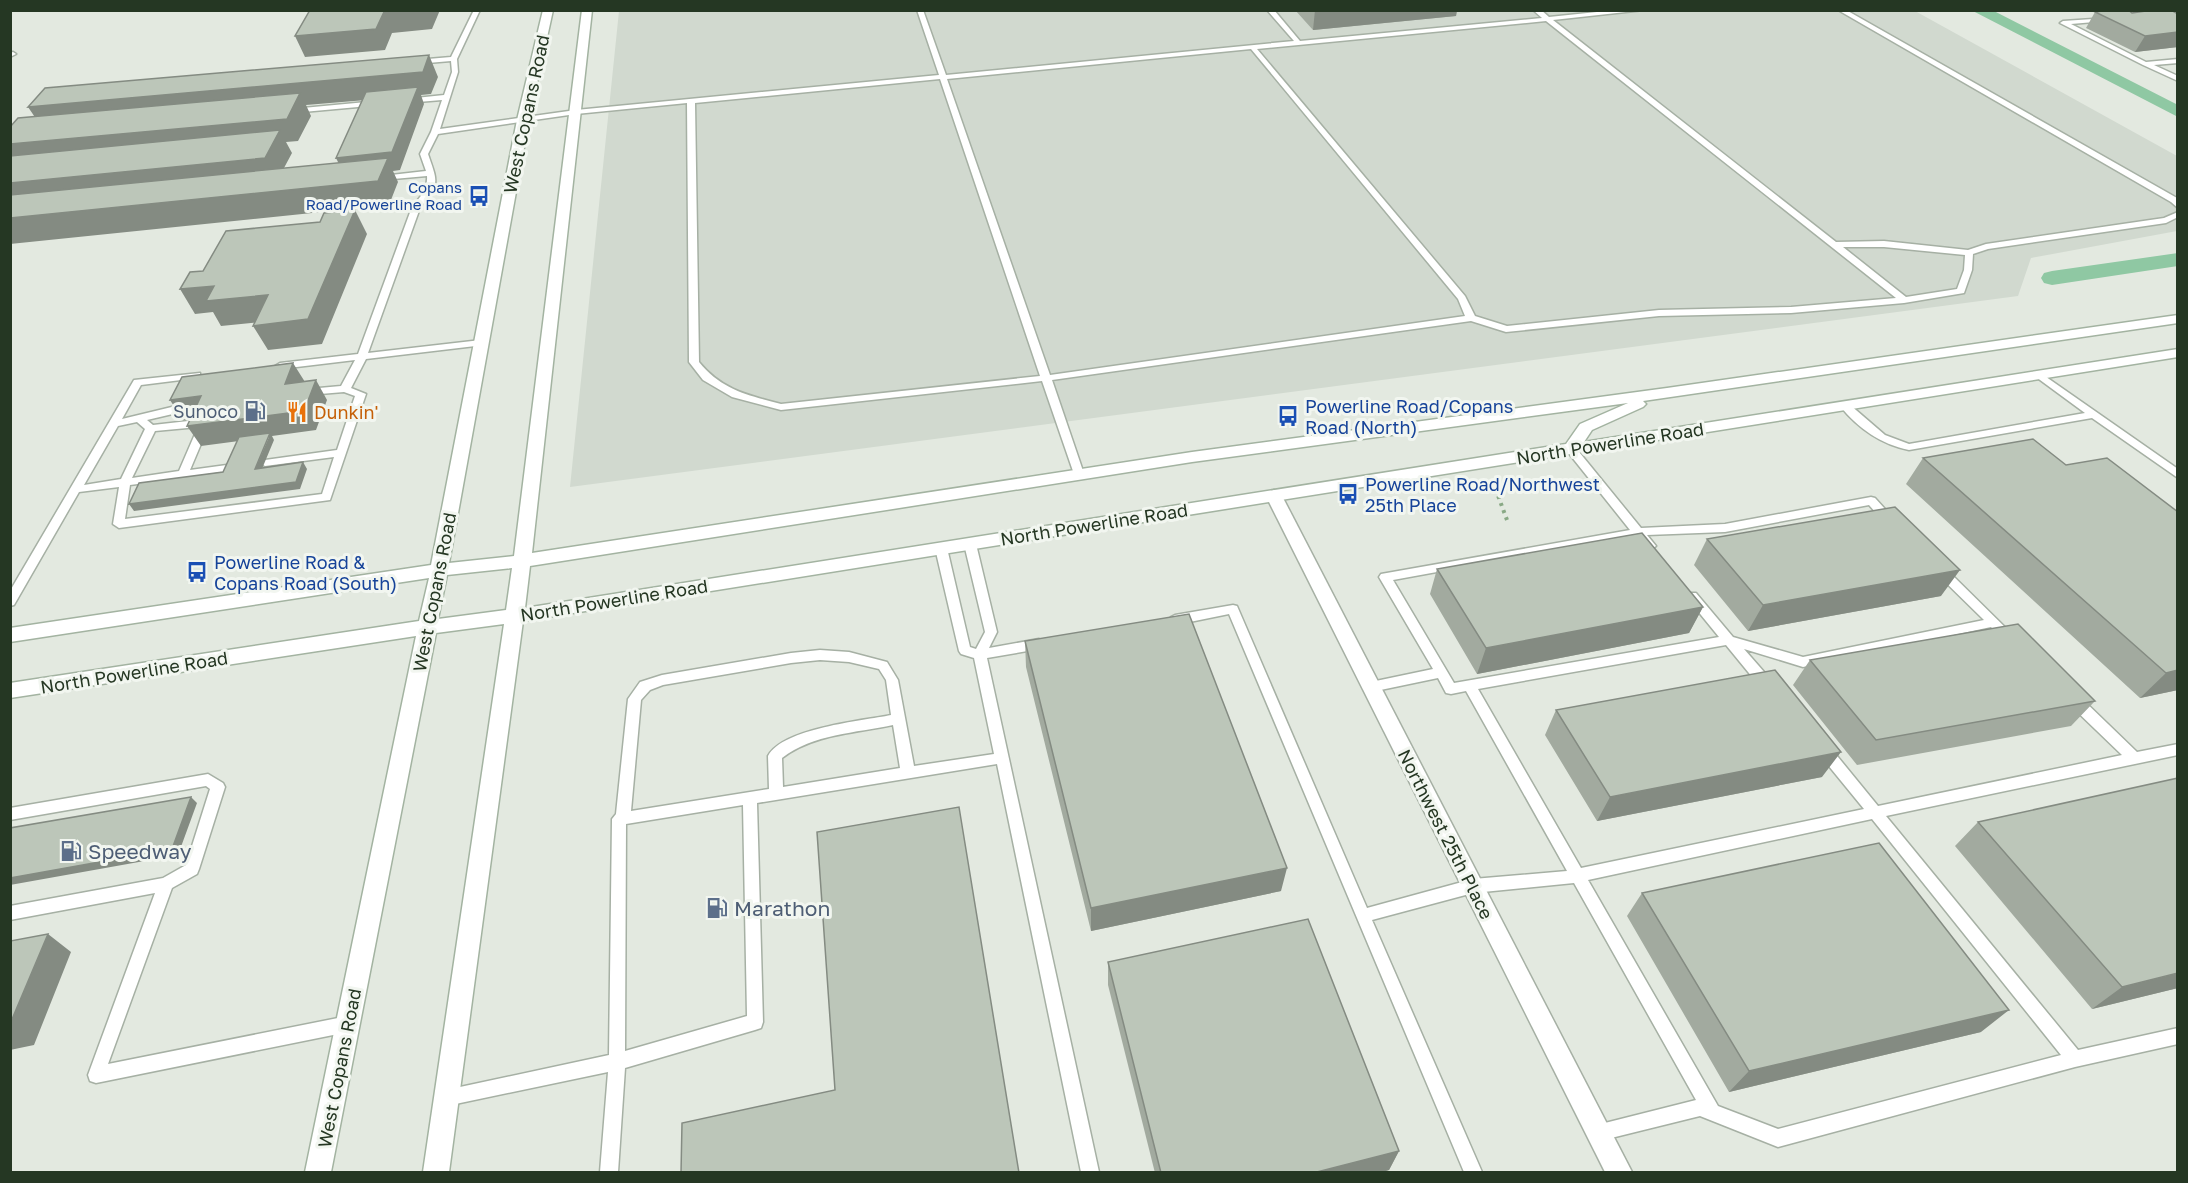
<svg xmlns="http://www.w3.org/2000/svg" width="2188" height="1183" viewBox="0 0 2188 1183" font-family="'Golos Text',sans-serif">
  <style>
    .built { fill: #d1d9cf }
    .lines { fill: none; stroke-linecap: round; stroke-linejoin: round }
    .canal { fill: #8fc8a3; fill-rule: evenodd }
    .lane-casing { stroke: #a6b0a4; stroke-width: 3 }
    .street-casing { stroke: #a6b0a4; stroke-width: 3 }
    .secondary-casing { stroke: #a3b3a1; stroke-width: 3 }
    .path { stroke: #89a985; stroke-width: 4; stroke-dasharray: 3 4.5; stroke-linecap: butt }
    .lane { fill: #fff; fill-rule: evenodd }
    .street { fill: #fff; fill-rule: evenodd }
    .secondary { fill: #fff; fill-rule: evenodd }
    .wall { fill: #a2aa9f }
    .shaded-wall { fill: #848b82 }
    .building { fill: #bcc6b9; stroke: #848b82; stroke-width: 1.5 }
    .labels { text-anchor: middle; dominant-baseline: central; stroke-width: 6; stroke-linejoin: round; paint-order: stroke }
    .far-transit-label { font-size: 15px; fill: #164399; stroke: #f2f6f0; text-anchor: end }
    .street-label { font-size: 18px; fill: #253723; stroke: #f2f6f0 }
    .transit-label { font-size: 18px; fill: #164399; stroke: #f2f6f0; text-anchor: start }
    .service-label { font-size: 18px; fill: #4e5e75; stroke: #f2f6f0; text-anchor: end }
    .food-label { font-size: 18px; fill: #c56008; stroke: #f2f6f0; text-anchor: start }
    .near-service-label { font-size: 21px; fill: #4e5e75; stroke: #f2f6f0; text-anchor: start }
  </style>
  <rect width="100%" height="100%" fill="#e3e9e0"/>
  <path class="built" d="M619,11H1915L2177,156V231L2031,258L2018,296L570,487Z"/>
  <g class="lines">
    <path class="canal" d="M1971,10H1992L2178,105V117Z
      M2178,253V266L2052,285L2044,283L2041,278L2044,273L2052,271Z"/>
    <defs>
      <path id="lane" d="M474,10H480L457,59L458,72L440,129L576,110L939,75L917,10H923L946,75L1294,41L1267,10H1274L1300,41L1542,18L1533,10H1541L1549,17L1616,10H1644L1553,20L1836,242L1884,241L1968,250L1986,244L2164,218L2178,212V217L2166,223L1988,249L1973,254L1972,270L1964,293L1904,303L1791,313L1659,316L1506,332L1471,321L1052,380L1084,474L1079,478L1074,474L1042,381L781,410L732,397L703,380L689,362L687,103L576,114L438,134L428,154C437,181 441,183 420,208L368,353L481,340L486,343L484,345L366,359L351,388L366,394L330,500L119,528L113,524L119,487L79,492L14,605L10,606V591L134,380L200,373V377L197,378L141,385L122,419L180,405H194V409L147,420L153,425L197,420L208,423L209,425L190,470L234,464L239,467L234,470L187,477L185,482L181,483L176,479L130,485L125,519L322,494L334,457L265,466L260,463L265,460L337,450L355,396L344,392L308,395L303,392L308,389L341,386L355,360L280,369L275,366L280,363L358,354L412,207C420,197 428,190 427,176L382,180L378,178L382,176L426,171L420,154L431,132L442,100L406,103L402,101L406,99L444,95L452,72L451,61L416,64L413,62L416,60L451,57ZM1546,21L1896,298L1791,307L1659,310L1507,326L1475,316L1465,296L1257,49ZM1251,49L1458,299L1465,316L1050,375L947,79ZM940,79L1040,376L781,404C747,395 722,390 699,362L695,103ZM1843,247H1884L1965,255L1964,270L1957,289L1906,297ZM137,422L145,429L121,479L84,485L118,426ZM198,427L179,471L132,478L155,431Z
        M1838,10H1846L2177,198L2178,208L2171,202Z
        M2108,18L2109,19L2106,21L2071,24L2146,62L2178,59V63L2154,65L2178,76V81L2143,65L2060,23L2063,21Z
        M10,53L13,52L16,54L10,57Z
        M377,101L381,103L380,105L292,113L288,111L292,109Z
        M2039,372L2178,469V478L2092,418L1909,450C1880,444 1858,428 1840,406L1845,403L1849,404L1885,435L1909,444L2085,413L2036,377L2034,375Z
        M1571,446L1575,447L1641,528L1725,524L1871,497L1875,498L1895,520L1889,524L1885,523L1869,505L1725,532L1647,535L1656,546L1650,550L1646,549L1635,536L1393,580L1454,683L1719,637L1688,599L1686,596L1688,593H1696L1733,637L1803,657L1984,620L1936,573L1934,570L1936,567H1944L2016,638L2014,641C2004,644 1998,634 1991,627L1803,667L1744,649L1772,681L1773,685L1772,689H1762L1726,645L1478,689L1581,868L1864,809L1819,754L1817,750L1819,746L1824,745L1829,746L1878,806L2122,755L2069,704L2067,700L2069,696H2079L2137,752L2178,744V755L1886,816L2078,1050L2178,1028V1044L2075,1067L1778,1147L1700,1116L1599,1141L1593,1138L1590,1132L1593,1126L1696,1100L1574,883L1473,893L1372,920L1482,1172H1464L1229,614L1175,625L1171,623L1169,620L1171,617L1175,615L1233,605L1237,606L1367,908L1473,879L1567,871L1466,691L1451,694L1446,693L1438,678L1371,692L1366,691L1365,687L1366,683L1371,682L1433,669L1379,577L1381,574L1630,530L1567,451L1566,449L1567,447ZM1872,819L2061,1055L1778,1129L1718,1106L1588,880Z
        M970,540L976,544L997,632L989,648L1039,639L1043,641L1045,644L1043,647L1039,649L987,658L1099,1172H1081L997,764L757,803L763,1022L761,1028L755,1030L625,1068L618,1172H600L608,1072L446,1106L440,1104L438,1098L440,1092L446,1090L609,1055L612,819L616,814L628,699L640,682L662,675L791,653L820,650L849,652L887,662L898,680L914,766L994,754L974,658L961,654L959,651L935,548L941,544L947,548L970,647L976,649L985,632L964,544ZM820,660L849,662L879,669L886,680L891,715C862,721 783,728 768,756L769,789L631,811L641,700L650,690L663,685L791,663ZM893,725L900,768L783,787L782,758C813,734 856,733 893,725ZM743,805L747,1016L625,1051L626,824Z
        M208,774L223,783L225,787L199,869L197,874L172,888L108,1064L348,1016L354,1018L356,1024L354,1030L348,1032L96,1083L90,1081L88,1075L155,893L10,920V906L163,878L186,865L210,789L206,786L10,820V808Z"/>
      <path id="street" d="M1274,490L1282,496L1632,1172H1605L1266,496Z"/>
      <path id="secondary" d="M543,10H553L529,120L449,563L514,556L582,10H592L532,553L1192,452L1667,388L2178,315V323L1643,401L1646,404L1643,407L1592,430L1584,442L2178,349V357L523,621L449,1172H423L504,624L436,633L331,1172H305L416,636L10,698V683L419,621L429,578L10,642V628L431,565L517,120ZM1628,403L1580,424L1566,444L525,608L530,566L1192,462ZM512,568L506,610L438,619L447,575Z"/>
    </defs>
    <use href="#lane" class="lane-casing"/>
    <use href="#street" class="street-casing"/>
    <use href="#secondary" class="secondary-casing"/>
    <path class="path" d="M1493,482L1507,520"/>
    <use href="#lane" class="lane"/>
    <use href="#street" class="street"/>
    <use href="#secondary" class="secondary"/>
  </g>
  <path class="wall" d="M1295,10H1457L1456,16L1313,30Z
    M2095,12L2177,13L2178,12V47L2135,52L2086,28Z
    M1923,458L2066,465L2178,512V690L2140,698L1906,484Z
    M1707,539L1941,596L1748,631L1694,565Z
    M1437,569L1703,607L1689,633L1477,674L1430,594Z
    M1025,641L1281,891L1091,931L1026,667Z
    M1810,660L2095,701L2071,726L1857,765L1793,685Z
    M1556,710L1822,777L1597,821L1545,735Z
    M1978,822L2178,988L2092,1009L1955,846Z
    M1642,893L1981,1032L1729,1092L1627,916Z
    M1108,962L1399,1151L1389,1170L1379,1173H1155L1108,985Z"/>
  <path class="shaded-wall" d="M401,10H440L432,29L392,33L385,50L305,57L295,36L384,12Z
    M1315,10H1457L1456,16L1313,30Z
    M2178,32V47L2135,52L2145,36Z
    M429,55L438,77L431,94L421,95L424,104L400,170L393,171L398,182L389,205L10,244V218L345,176L336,158L414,96L306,105L311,116L298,141L286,142L292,153L277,181L10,208V144L43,129L28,107Z
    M355,210L367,234L322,344L268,350L253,326Z
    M214,286L268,295L282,320L221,326L213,312L195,314L180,289Z
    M293,363L305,382L285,384Z
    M316,380L327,400L316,430L272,436L274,440L259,476L255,469L269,437L201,446L187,426Z
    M201,396L214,416L183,420L170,400Z
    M303,462L307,469L300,489L134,511L129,504Z
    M1960,570L1941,596L1748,631L1763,605Z
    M1703,607L1689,633L1477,674L1486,648Z
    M2178,670V690L2140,698L2166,673Z
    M1841,752L1822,777L1597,821L1610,797Z
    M191,797L197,803L178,855L10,885V878Z
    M1287,868L1281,891L1091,931V908Z
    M48,934L71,952L34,1045L10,1050V1024Z
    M2178,973V988L2092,1009L2122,987Z
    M2009,1010L1981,1032L1729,1092L1749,1071Z
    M1399,1151L1389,1170L1379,1173H1313Z"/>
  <path class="building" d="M310,10H401L384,12L376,29L295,36Z
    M2110,10H2128L2132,13L2153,10H2171L2178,14V32L2145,36L2095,12Z
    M429,55L423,72L28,107L45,88Z
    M418,87L392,152L336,158L366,92Z
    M300,93L287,119L10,144V127L18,118Z
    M280,130L265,158L10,183V156Z
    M388,158L378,181L10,218V195Z
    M355,210L308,319L253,326L268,295L206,301L214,286L180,289L190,272L203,271L226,231L320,222L324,213Z
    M293,363L285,384L316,380L304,411L187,426L201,396L170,400L182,377Z
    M270,433L255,469L303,462L296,482L129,504L139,483L223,472L239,437Z
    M2033,439L2066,465L2107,458L2178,512V670L2166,673L1923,458Z
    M1895,507L1960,570L1763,605L1707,539Z
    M1642,533L1703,607L1486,648L1437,569Z
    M1189,614L1287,868L1091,908L1025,641Z
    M2018,624L2095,701L1876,740L1810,660Z
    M1775,670L1841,752L1610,797L1556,710Z
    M2178,778V973L2122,987L1978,822Z
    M191,797L172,849L10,878V828Z
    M959,807L1019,1173H681L682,1123L835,1090L817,832Z
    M1879,843L2009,1010L1749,1071L1642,893Z
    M1308,919L1399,1151L1313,1173H1161L1108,962Z
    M48,934L10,1024V941Z"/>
  <defs>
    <symbol id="bus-bare" viewBox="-9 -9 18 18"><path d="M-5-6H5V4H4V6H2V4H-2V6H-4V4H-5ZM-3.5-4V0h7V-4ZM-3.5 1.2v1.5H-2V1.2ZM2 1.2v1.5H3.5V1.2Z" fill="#1a4fb4" stroke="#f2f6f0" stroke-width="2.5" paint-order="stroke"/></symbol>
    <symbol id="fuel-bare" viewBox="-9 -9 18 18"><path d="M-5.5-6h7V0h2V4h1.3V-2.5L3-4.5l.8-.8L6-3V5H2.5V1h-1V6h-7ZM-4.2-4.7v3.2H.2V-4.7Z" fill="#5c6f8a" stroke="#f2f6f0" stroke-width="2.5" paint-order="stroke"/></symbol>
    <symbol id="restaurant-bare" viewBox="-9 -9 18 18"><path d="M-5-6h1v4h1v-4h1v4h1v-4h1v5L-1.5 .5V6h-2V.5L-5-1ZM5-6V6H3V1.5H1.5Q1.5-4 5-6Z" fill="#e8710a" stroke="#f2f6f0" stroke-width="2.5" paint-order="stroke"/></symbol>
  </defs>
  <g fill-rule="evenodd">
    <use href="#bus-bare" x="464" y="181" width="30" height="30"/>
    <use href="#fuel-bare" x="240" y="396" width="30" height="30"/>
    <use href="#restaurant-bare" x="282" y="397" width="30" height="30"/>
    <use href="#bus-bare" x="1273" y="401" width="30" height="30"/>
    <use href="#bus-bare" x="1333" y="479" width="30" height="30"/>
    <use href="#bus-bare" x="182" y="557" width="30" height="30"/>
    <use href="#fuel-bare" x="56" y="836" width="30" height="30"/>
    <use href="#fuel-bare" x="702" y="893" width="30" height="30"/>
  </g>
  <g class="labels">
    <g class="far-transit-label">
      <text x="462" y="187">Copans<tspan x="462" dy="17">Road/Powerline Road</tspan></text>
    </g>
    <g class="street-label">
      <text transform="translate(526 114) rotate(-78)">West Copans Road</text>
      <text transform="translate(1610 443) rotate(-9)">North Powerline Road</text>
      <text transform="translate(1094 524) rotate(-9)">North Powerline Road</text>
      <text transform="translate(434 592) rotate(-79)">West Copans Road</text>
      <text transform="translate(614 600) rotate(-9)">North Powerline Road</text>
      <text transform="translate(134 672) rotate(-9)">North Powerline Road</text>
      <text transform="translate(1446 834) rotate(63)">Northwest 25th Place</text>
      <text transform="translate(339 1068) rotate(-79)">West Copans Road</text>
    </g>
    <g class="transit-label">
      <text x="1305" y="406">Powerline Road/Copans<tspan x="1305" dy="21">Road (North)</tspan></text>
      <text x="1365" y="484">Powerline Road/Northwest<tspan x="1365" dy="21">25th Place</tspan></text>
      <text x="214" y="562">Powerline Road &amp;<tspan x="214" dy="21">Copans Road (South)</tspan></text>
    </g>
    <g class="service-label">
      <text x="238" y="411">Sunoco</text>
    </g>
    <g class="food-label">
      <text x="314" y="412">Dunkin'</text>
    </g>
    <g class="near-service-label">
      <text x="88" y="851">Speedway</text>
      <text x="734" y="908">Marathon</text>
    </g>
  </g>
  <rect width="2188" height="1183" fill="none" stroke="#253723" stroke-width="24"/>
</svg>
